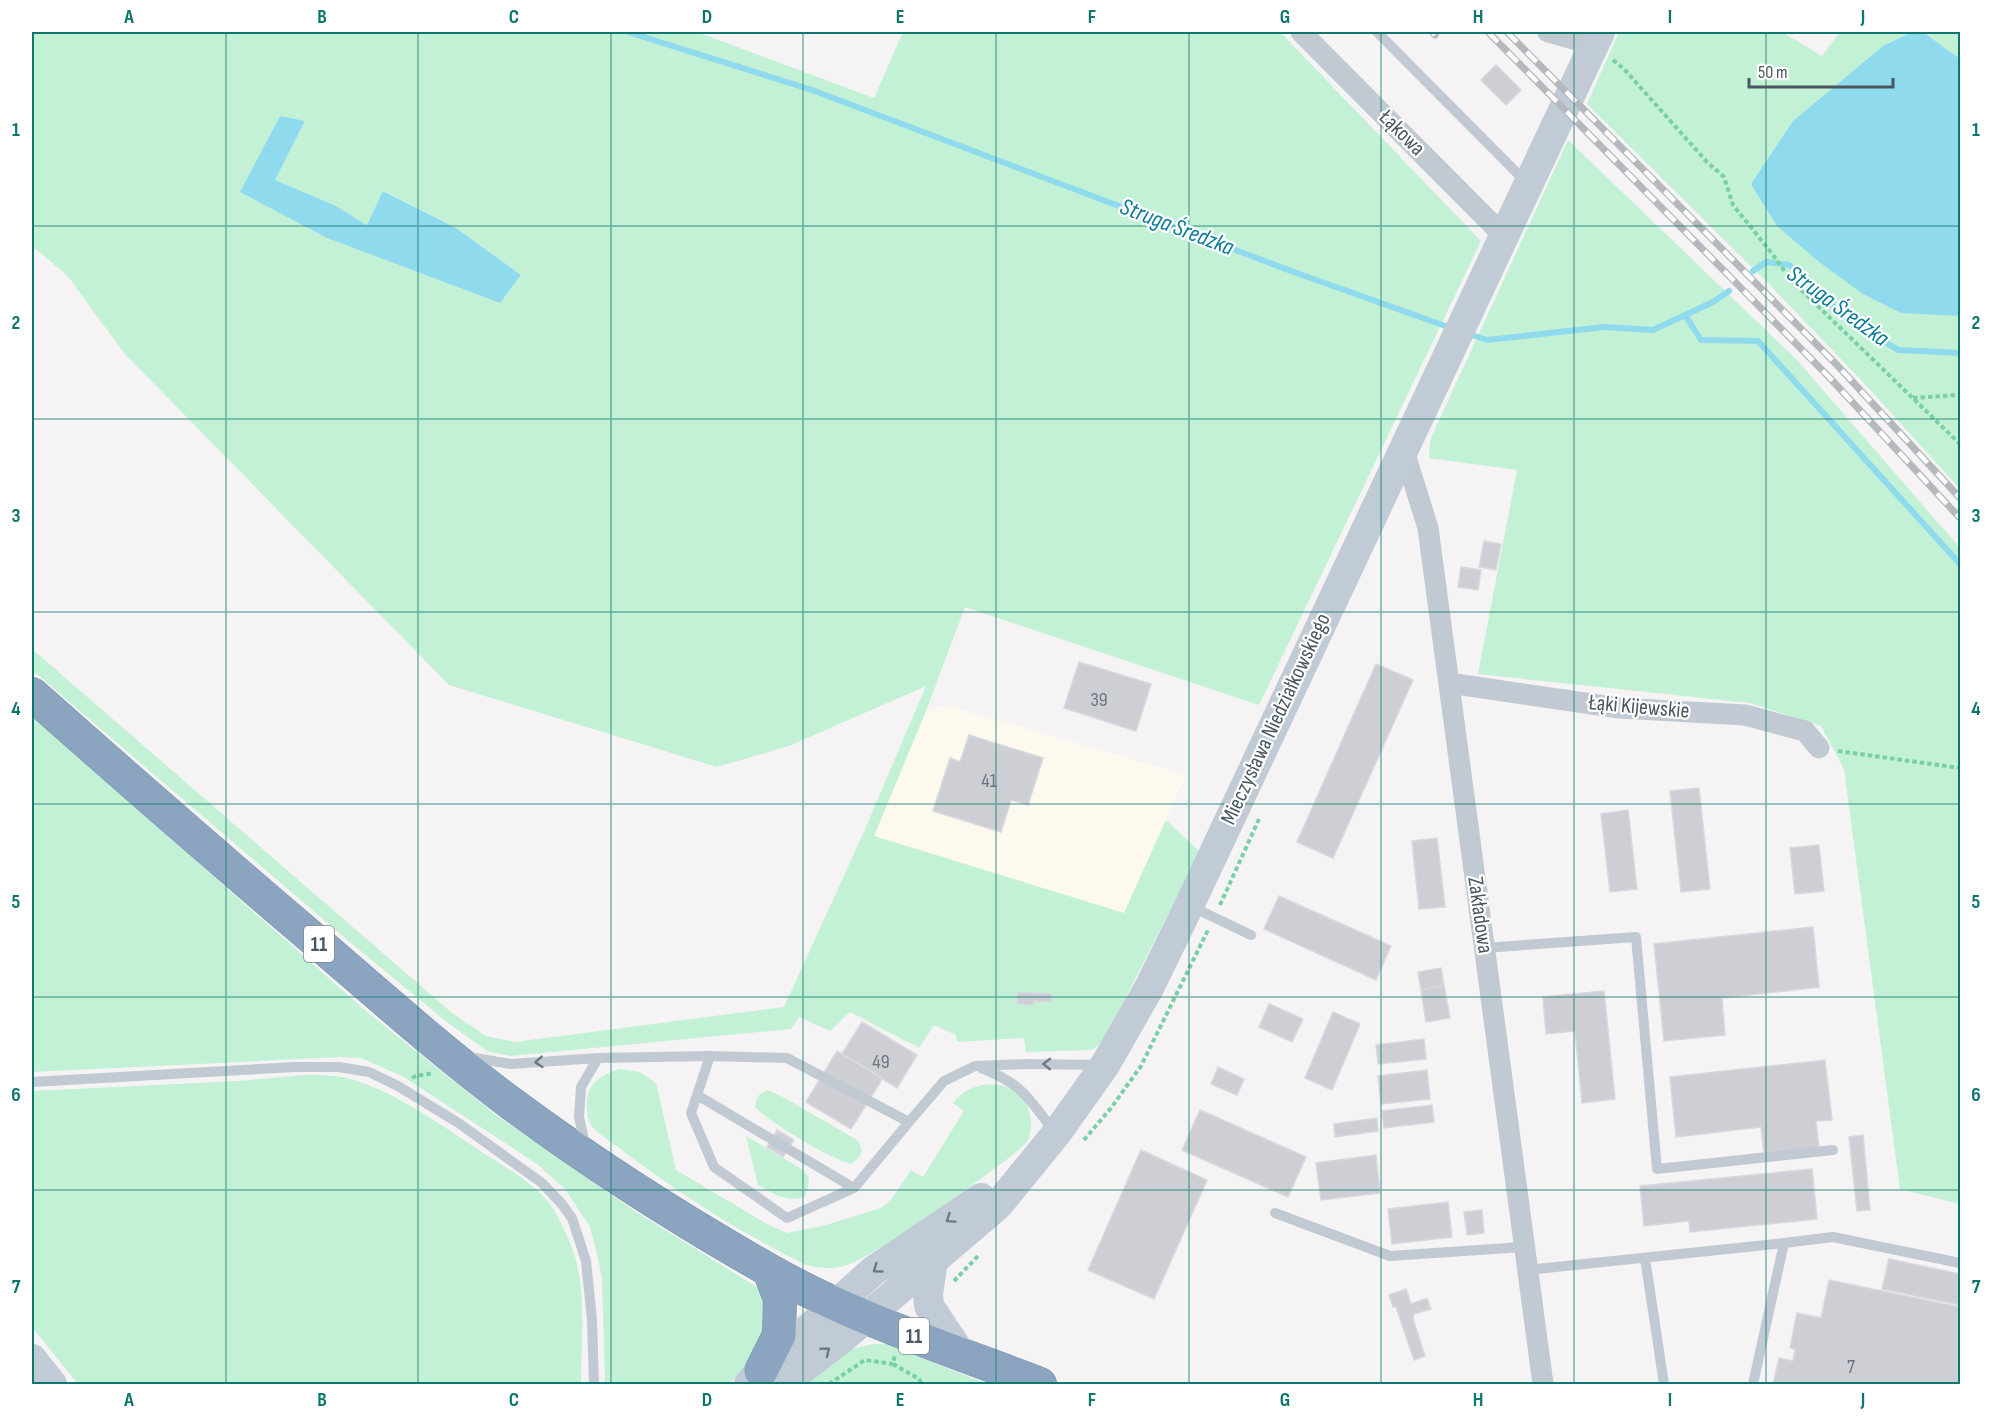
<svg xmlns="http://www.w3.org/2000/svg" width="1992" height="1416" viewBox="0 0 1992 1416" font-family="'Sofia Sans Condensed',sans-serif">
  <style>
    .commercial { fill: #fdf9ef }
    .green { fill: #c3f1d5; fill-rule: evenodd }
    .water { fill: #90daee }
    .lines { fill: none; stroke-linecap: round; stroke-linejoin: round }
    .stream { stroke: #90daee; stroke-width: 6 }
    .building { fill: #cdcfd5; stroke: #d7d9de; stroke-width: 1.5 }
    .highway-casing { stroke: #7690ad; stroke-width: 34 }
    .path { stroke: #7ad0a6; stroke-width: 4; stroke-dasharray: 4.5 3; stroke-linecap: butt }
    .lane { stroke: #c1cad2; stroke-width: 10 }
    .street { stroke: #c1cad2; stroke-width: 21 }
    .secondary { stroke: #c1cbd6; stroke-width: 30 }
    .highway { stroke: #8ba5c1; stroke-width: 33 }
    .rail-casing { stroke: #b5b8bd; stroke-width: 7 }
    .rail { stroke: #fff; stroke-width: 4.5; stroke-dasharray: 14; stroke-linecap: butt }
    .oneway { stroke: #6e7983 }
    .oneway2 { stroke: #6e7984 }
    .grid { fill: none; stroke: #0f766e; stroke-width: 1.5; stroke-opacity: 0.55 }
    .labels { text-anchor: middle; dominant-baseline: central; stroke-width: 4.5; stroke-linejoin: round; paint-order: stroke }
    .number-label { font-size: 20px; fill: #6b747e }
    .shield { fill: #fff; stroke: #808990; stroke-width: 1.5 }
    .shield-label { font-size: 21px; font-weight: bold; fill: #4a5661 }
    .street-label { font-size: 22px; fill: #4a5661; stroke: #fff }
    .water-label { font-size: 24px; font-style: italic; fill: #0c7c9b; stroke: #fff }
    .neatline { fill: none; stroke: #0f766e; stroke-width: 2 }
    .grid-label { font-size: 20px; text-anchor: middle; font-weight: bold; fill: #0f766e }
  </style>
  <rect width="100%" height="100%" fill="#f5f3f3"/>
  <path class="commercial" d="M945,705L1186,775L1124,913L874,836L926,711Z"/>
  <path class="green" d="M32,32H697L874,98L903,32H1280L1481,241L1259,705L965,607L926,711L874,836L1124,913L1166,820L1200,852L1104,1040L1092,1050L1026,1052L1024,1038L957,1042L956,1035L934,1025L919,1048L850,1012L830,1031L799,1017L791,1029L510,1056L487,1051L448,1023L345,938L32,670V649L452,1013L486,1036L515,1042L784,1007L863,834L926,686L789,746L717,767L449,685L124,353L67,275L32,246ZM280,116L305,122L274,180L334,205L367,225L384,191L456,228L521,275L500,303L327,238L241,192Z
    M1619,32H1782L1822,56L1840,32H1960V489L1863,382L1769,284L1587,104Z
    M1568,140L1796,359L1960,548V1204L1900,1189L1844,769L1821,726L1750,703L1478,674L1517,470L1429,458L1430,440Z
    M32,716L367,1012L496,1115L636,1212L760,1289L771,1314L751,1363L729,1384H605L602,1279L597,1254L590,1227L565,1189L537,1164L404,1077L361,1058L341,1057L32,1072Z
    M619,1069L640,1072L656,1083L676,1170L767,1224L787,1233L826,1225L881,1208L891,1200L911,1170L923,1177L964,1111L953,1103C976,1073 1027,1079 1031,1121C1031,1127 1031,1135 1028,1140C1022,1150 996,1167 986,1175C956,1196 926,1218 895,1238C880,1247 864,1259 847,1265C834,1270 820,1268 806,1265C741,1233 681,1195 623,1151C615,1144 596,1133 591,1125C588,1120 587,1113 587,1107C586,1084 599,1076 619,1069Z
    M305,1075C322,1075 338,1075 354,1080C401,1095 444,1127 485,1154C506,1168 534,1183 550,1204C558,1216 565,1231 571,1245C588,1288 581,1339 581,1384H78L32,1327V1091L238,1081Z
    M767,1090L783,1097L857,1140C865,1151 862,1156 851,1164C830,1159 770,1123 755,1107C756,1098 758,1094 767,1090Z
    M746,1136L803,1170L809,1178L808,1188L804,1197C786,1203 773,1193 758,1185Z
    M873,1344H886L987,1384H928L892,1382L873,1384H801L851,1349Z"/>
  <path class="water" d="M1912,32H1923L1960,59V316L1901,313L1863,294L1818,261L1777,226L1751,184L1793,121L1883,46Z
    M280,116L305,121L275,180L334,205L367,225L383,191L456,228L521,275L500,303L327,238L240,192Z"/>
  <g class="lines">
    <path class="stream" d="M628,32L812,90L1291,271L1451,328
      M1753,271L1766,262L1789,265L1807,279L1841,314L1898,350L1960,353
      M1685,315L1701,340L1758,341L1960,564
      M1466,333L1487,340L1604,327L1653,330L1713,302L1729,291"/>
  </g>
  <path class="building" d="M1496,65L1521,90L1506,105L1481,80Z
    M1484,541L1501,544L1496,570L1479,567Z
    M1461,567L1481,570L1478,590L1458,587Z
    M1079,662L1151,684L1136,731L1064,708Z
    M1376,664L1413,680L1333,858L1297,842Z
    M969,735L1043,758L1028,805L1011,800L1001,832L933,811L950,758L960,762Z
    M1699,788L1710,889L1681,892L1670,791Z
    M1628,810L1637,889L1610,892L1601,814Z
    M1437,838L1445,907L1419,909L1412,841Z
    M1819,845L1824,891L1795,894L1790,848Z
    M1279,896L1391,946L1376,980L1264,929Z
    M1813,927L1819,987L1722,998L1725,1035L1664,1041L1654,944Z
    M1441,968L1444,985L1421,990L1418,972Z
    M1444,985L1450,1018L1426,1022L1421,990Z
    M1604,991L1615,1099L1582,1103L1575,1031L1546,1034L1543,997Z
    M1018,992L1052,994L1051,1002L1034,1001L1033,1005L1017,1004Z
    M1269,1004L1303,1019L1292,1042L1259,1027Z
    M1333,1012L1360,1024L1332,1090L1305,1078Z
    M862,1022L917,1055L897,1088L842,1054Z
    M1424,1039L1426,1059L1378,1064L1376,1045Z
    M837,1051L883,1078L851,1129L806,1102Z
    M1825,1060L1832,1120L1816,1121L1819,1149L1764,1154L1761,1127L1676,1137L1670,1077Z
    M1218,1067L1244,1079L1237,1095L1211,1084Z
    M1427,1070L1430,1099L1381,1104L1378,1076Z
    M1432,1105L1434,1122L1384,1128L1382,1111Z
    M1200,1110L1306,1157L1288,1197L1182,1150Z
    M1377,1118L1378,1131L1335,1137L1334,1124Z
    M777,1130L794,1140L783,1157L767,1147Z
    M1863,1135L1870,1210L1857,1211L1849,1137Z
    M1141,1150L1207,1180L1154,1299L1088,1270Z
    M1376,1155L1380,1193L1321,1200L1316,1163Z
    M1812,1169L1817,1219L1690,1232L1689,1221L1644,1226L1640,1186Z
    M1448,1202L1452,1237L1392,1244L1388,1209Z
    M1482,1210L1484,1233L1467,1235L1464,1212Z
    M1889,1259L1960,1274V1305L1882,1289Z
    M1829,1280L1960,1307V1384H1773L1779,1358L1793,1361L1795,1349L1790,1348L1797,1313L1821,1318Z
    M1406,1289L1411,1304L1427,1298L1431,1309L1414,1314L1413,1319L1425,1356L1414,1360L1396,1307H1393L1389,1295Z"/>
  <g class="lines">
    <defs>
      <path id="highway" d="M32,694C131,782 230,868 331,954C390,1005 449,1057 512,1104C593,1164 679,1219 767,1269C852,1318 949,1349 1040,1384
        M761,1371L779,1335L780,1299L769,1270"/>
    </defs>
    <use href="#highway" class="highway-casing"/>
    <path class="path" d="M1613,60L1624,69L1707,162L1724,177L1733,205L1770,251L1791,280L1960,444
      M1913,398L1960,395
      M1838,751L1960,768
      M1220,905L1259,819
      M412,1078L416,1076L433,1073
      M1084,1140L1111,1108L1141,1066L1209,928
      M954,1281L978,1256
      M893,1364L919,1379L922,1384
      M829,1384L865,1360L893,1364L895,1355"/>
    <path class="lane" d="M1377,32L1527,183
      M1190,906L1251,935
      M1484,948L1636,937L1657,1169L1833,1150
      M710,1056L691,1113L714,1167L787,1218L854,1188L909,1122
      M469,1057L511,1064L598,1058L710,1056L787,1058L909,1122L944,1081L975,1066L1027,1064L1099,1065
      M981,1068C1022,1083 1030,1100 1055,1133
      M32,1082L295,1067H339L369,1072L398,1086L460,1124L542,1183L561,1203L572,1218L586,1261L592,1320L594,1384
      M697,1095L854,1188
      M586,1148L579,1117L581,1087L598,1058
      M1275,1213L1390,1256L1523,1247
      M1784,1243L1833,1237L1960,1263
      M1645,1258L1664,1384
      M1527,1270L1784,1243L1753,1384"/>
    <path class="street" d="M1301,32L1503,235
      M1548,32L1594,45
      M1403,448L1428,528L1543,1384
      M1449,683L1619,708L1745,715L1805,731L1819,748"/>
    <path class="secondary" d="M933,1260L928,1294L929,1306L961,1354
      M32,1359L52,1384
      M749,1384L761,1371L873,1271L981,1198
      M783,1384L840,1340L998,1205L1056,1134L1105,1065L1149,988L1189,906L1600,32"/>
    <use href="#highway" class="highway"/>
    <defs>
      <path id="rail" d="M1432,32L1435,35
        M1488,32L1829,377L1960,518
        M1507,32L1837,365L1960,498"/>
    </defs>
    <use href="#rail" class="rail-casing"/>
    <use href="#rail" class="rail"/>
  </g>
  <defs><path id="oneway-chevron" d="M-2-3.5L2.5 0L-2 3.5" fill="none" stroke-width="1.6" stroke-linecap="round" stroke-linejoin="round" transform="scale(1.5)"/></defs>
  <g class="oneway">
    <use href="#oneway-chevron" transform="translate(539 1062) rotate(176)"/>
    <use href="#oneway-chevron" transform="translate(1047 1064) rotate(-179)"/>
  </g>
  <g class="oneway2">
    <use href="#oneway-chevron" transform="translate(950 1219) rotate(146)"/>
    <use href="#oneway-chevron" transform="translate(877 1269) rotate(144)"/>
    <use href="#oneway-chevron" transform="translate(826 1351) rotate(-38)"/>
  </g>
  <path class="grid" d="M226,32V1384M418,32V1384M611,32V1384M803,32V1384M996,32V1384M1189,32V1384M1381,32V1384M1574,32V1384M1766,32V1384M32,226H1960M32,419H1960M32,612H1960M32,804H1960M32,997H1960M32,1190H1960"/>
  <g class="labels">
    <g class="number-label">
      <text x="1099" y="700">39</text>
      <text x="989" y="781">41</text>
      <text x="881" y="1062">49</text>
      <text x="1851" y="1367">7</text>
    </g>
    <g class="shield">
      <rect x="304" y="926" width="30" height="36" rx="4.5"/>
      <rect x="899" y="1318" width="30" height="36" rx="4.5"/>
    </g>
    <g class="shield-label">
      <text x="319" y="944">11</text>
      <text x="914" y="1336">11</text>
    </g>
    <g class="street-label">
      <text transform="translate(1402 133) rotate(45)">Łąkowa</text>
      <text transform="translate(1639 707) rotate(5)">Łąki Kijewskie</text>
      <text transform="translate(1276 719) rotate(-65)">Mieczysława Niedziałkowskiego</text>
      <text transform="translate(1480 915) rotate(82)">Zakładowa</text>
    </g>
    <g class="water-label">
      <text transform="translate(1177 227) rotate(21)">Struga Średzka</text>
      <text transform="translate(1838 306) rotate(36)">Struga Średzka</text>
    </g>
  </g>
  <rect width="1992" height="1416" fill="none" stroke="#ffffff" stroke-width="66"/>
  <path d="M1749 78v9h144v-9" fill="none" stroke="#4a5661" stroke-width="3"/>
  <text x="1758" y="78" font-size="18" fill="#4a5661" stroke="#ffffff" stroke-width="4.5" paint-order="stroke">50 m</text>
  <rect x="33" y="33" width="1926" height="1350" class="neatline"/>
  <g class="grid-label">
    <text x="129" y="23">A</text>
    <text x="322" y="23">B</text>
    <text x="514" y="23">C</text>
    <text x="707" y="23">D</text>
    <text x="900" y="23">E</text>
    <text x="1092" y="23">F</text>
    <text x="1285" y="23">G</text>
    <text x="1478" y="23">H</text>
    <text x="1670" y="23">I</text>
    <text x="1863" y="23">J</text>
    <text x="16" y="136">1</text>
    <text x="1976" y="136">1</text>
    <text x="16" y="329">2</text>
    <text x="1976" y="329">2</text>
    <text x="16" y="522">3</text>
    <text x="1976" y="522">3</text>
    <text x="16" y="715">4</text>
    <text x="1976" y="715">4</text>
    <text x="16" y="908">5</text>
    <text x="1976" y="908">5</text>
    <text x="16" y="1101">6</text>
    <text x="1976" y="1101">6</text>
    <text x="16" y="1293">7</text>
    <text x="1976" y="1293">7</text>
    <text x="129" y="1406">A</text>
    <text x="322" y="1406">B</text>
    <text x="514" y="1406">C</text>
    <text x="707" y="1406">D</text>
    <text x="900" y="1406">E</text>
    <text x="1092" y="1406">F</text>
    <text x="1285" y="1406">G</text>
    <text x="1478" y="1406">H</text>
    <text x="1670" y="1406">I</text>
    <text x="1863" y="1406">J</text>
  </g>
</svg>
